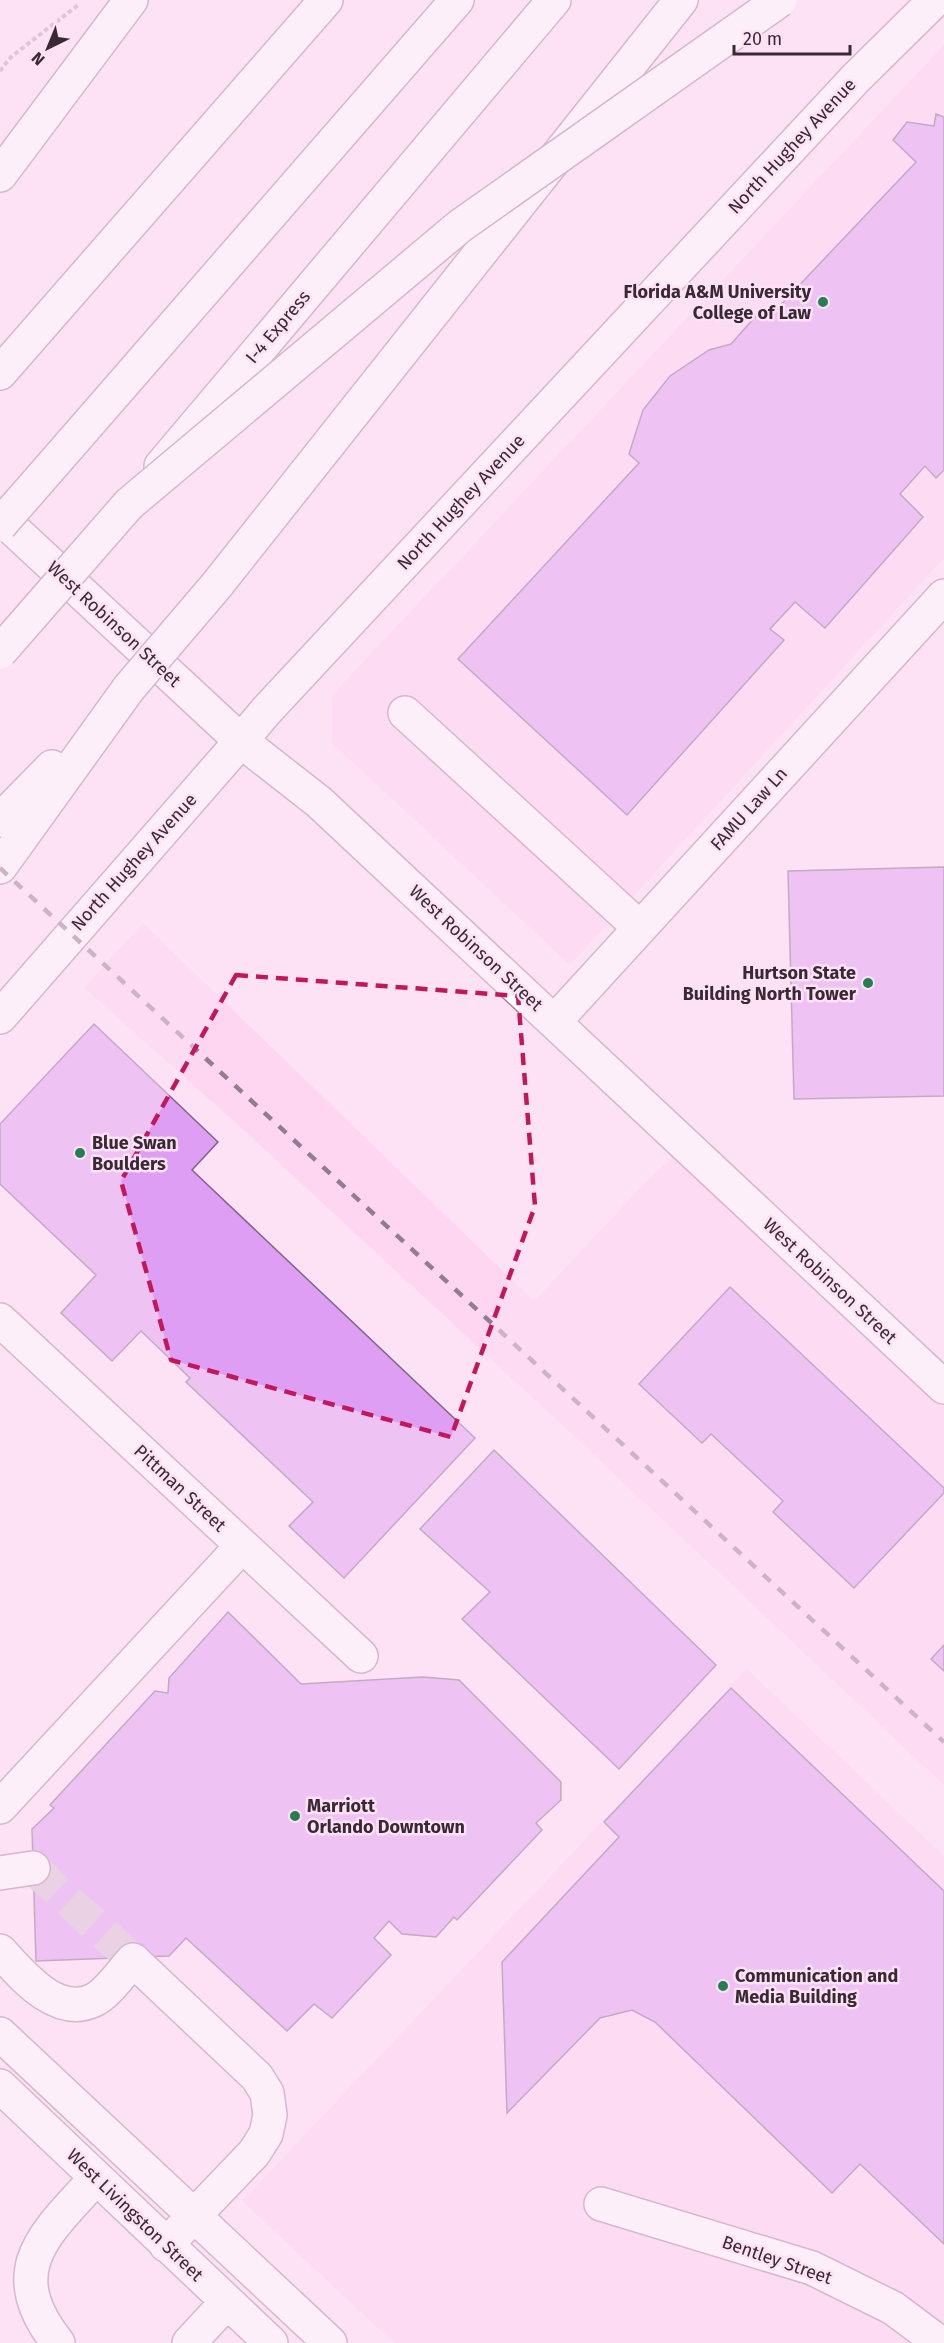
<svg xmlns="http://www.w3.org/2000/svg" width="944" height="2343" viewBox="0 0 944 2343" font-family="'Fira Sans',sans-serif">
  <style>
    .built { fill: #fed6f1 }
    .building { fill: #dd9ef3; stroke: #7f6688; stroke-width: 1.5 }
    .lines { fill: none; stroke-linecap: round; stroke-linejoin: round }
    .minor-tunnel { stroke: #d5bdce; stroke-width: 33; stroke-dasharray: 33 16; stroke-linecap: butt }
    .minor-casing { stroke: #aa839e; stroke-width: 36 }
    .major-casing { stroke: #aa839e; stroke-width: 36 }
    .highway-casing { stroke: #aa839e; stroke-width: 36 }
    .path { stroke: #baa3b3; stroke-width: 4; stroke-dasharray: 4.5 3; stroke-linecap: butt }
    .minor { stroke: #fff; stroke-width: 33 }
    .major { stroke: #fff; stroke-width: 33 }
    .highway { stroke: #fff; stroke-width: 33 }
    .rail { stroke: #927d8c; stroke-width: 4.5; stroke-dasharray: 10 10; stroke-linecap: butt }
    .highway-bridge-casing { stroke: #aa839e; stroke-width: 36; stroke-linecap: butt }
    .highway-bridge { stroke: #fff; stroke-width: 33 }
    .marked { fill: none; stroke: #c2185b; stroke-width: 4.5; stroke-dasharray: 12 8; stroke-linejoin: round }
    .poi-dot { fill: #257d52; stroke: #fce2f4; stroke-width: 2 }
    .labels { text-anchor: middle; dominant-baseline: central; stroke-width: 5; stroke-linejoin: round; paint-order: stroke }
    .street-label { font-size: 18px; fill: #392934; stroke: #fce2f4 }
    .poi-label { font-size: 18px; font-weight: bold; fill: #392934; stroke: #fce2f4; text-anchor: start }
  </style>
  <rect width="100%" height="100%" fill="#fce2f4"/>
  <path class="built" d="M944,45V558L570,965L332,743V695Z
    M143,923L534,1301L647,1181L686,1145L944,1387V1785L575,1437L246,1132L84,988Z
    M747,1669L944,1856V2343H394L242,2201Z"/>
  <path class="building" d="M936,114L944,117V470L936,478L925,466L900,494L923,517L825,628L795,602L770,629L784,640L627,815L458,659L639,463L629,454L643,410L670,376L709,350L731,344L763,308L772,314L916,162L893,140L907,122L934,126Z
    M944,867V1096L794,1099L788,871Z
    M94,1024L218,1142L192,1170L475,1438L344,1578L289,1526L313,1502L186,1382L190,1378L141,1331L112,1361L61,1313L96,1275L0,1184V1124Z
    M730,1287L944,1488V1493L854,1588L773,1512L783,1501L711,1434L702,1443L639,1384Z
    M494,1450L716,1665L619,1769L462,1619L490,1592L420,1529Z
    M228,1612L301,1684L423,1677L459,1680L561,1782V1800L536,1823L542,1830L457,1920L454,1917L436,1937L402,1934L389,1921L374,1938L391,1955L332,2018L314,2004L287,2031L186,1938L169,1956L36,1961L32,1829L54,1808L50,1805L155,1691L168,1693L169,1678Z
    M944,1645V1671L931,1659Z
    M731,1688L944,1891V2244L860,2164L832,2193L655,2022L632,2010L600,2018L507,2113L502,1962L619,1837L604,1822Z"/>
  <g class="lines">
    <path class="minor-tunnel" d="M33,1868L133,1960"/>
    <defs>
      <path id="minor" d="M405,713L640,928
        M0,1017L241,741L319,802L944,1387
        M555,1021L944,596
        M0,1320L361,1656
        M0,1807L242,1546
        M0,1873L33,1868
        M0,1951C23,1976 57,2018 94,2000C108,1993 122,1972 133,1960L257,2077L267,2093L270,2115L266,2134L254,2153L166,2245
        M0,2034L330,2343
        M0,2086L271,2343
        M601,2204L812,2268L893,2308L940,2343
        M58,2343C0,2270 45,2234 96,2178
        M189,2343L227,2302"/>
      <path id="major" d="M0,175L131,0
        M0,517L241,741L266,711L856,78L935,0"/>
      <path id="highway" d="M0,373L326,0
        M69,446L457,0
        M161,466L554,0
        M216,586L681,0
        M0,820L52,767
        M0,867L129,688"/>
    </defs>
    <use href="#minor" class="minor-casing"/>
    <use href="#major" class="major-casing"/>
    <use href="#highway" class="highway-casing"/>
    <path class="path" d="M0,71L11,57L78,5"/>
    <use href="#minor" class="minor"/>
    <use href="#major" class="major"/>
    <use href="#highway" class="highway"/>
    <path class="rail" d="M0,868L944,1742"/>
    <defs>
      <path id="highway-bridge" d="M0,525L69,446
        M0,652L129,504L460,226L780,0
        M129,688L216,586"/>
    </defs>
    <use href="#highway-bridge" class="highway-bridge-casing"/>
    <use href="#highway-bridge" class="highway-bridge"/>
  </g>
  <path d="M0 0H944V2343H0ZM236,975L518,996L535,1206L451,1437L171,1360L121,1181Z" fill="#fce2f4" fill-opacity=".55" fill-rule="evenodd"/>
  <path class="marked" d="M236,975L518,996L535,1206L451,1437L171,1360L121,1181Z"/>
  <g class="poi-dot">
    <circle cx="823" cy="302" r="6"/>
    <circle cx="868" cy="983" r="6"/>
    <circle cx="80" cy="1153" r="6"/>
    <circle cx="295" cy="1816" r="6"/>
    <circle cx="723" cy="1986" r="6"/>
  </g>
  <g class="labels">
    <g class="street-label">
      <text transform="translate(792 146) rotate(-47)">North Hughey Avenue</text>
      <text transform="translate(278 327) rotate(-50)">I-4 Express</text>
      <text transform="translate(461 502) rotate(-47)">North Hughey Avenue</text>
      <text transform="translate(114 624) rotate(43)">West Robinson Street</text>
      <text transform="translate(749 809) rotate(-48)">FAMU Law Ln</text>
      <text transform="translate(134 862) rotate(-48)">North Hughey Avenue</text>
      <text transform="translate(476 948) rotate(43)">West Robinson Street</text>
      <text transform="translate(830 1281) rotate(43)">West Robinson Street</text>
      <text transform="translate(180 1488) rotate(43)">Pittman Street</text>
      <text transform="translate(135 2215) rotate(44)">West Livingston Street</text>
      <text transform="translate(777 2260) rotate(19)">Bentley Street</text>
    </g>
    <g class="poi-label">
      <text x="811" y="292" text-anchor="end">Florida A&amp;M University<tspan x="811" dy="21">College of Law</tspan></text>
      <text x="856" y="973" text-anchor="end">Hurtson State<tspan x="856" dy="21">Building North Tower</tspan></text>
      <text x="92" y="1143">Blue Swan<tspan x="92" dy="21">Boulders</tspan></text>
      <text x="307" y="1806">Marriott<tspan x="307" dy="21">Orlando Downtown</tspan></text>
      <text x="735" y="1976">Communication and<tspan x="735" dy="21">Media Building</tspan></text>
    </g>
  </g>
  <g transform="translate(48 48) rotate(223)" stroke="#fce2f4" stroke-width="4.5" paint-order="stroke">
  <path d="M0-4.5L10 22L0 15L-10 22Z" fill="#392934"/>
  <text y="-9" font-size="16" font-weight="bold" text-anchor="middle" fill="#392934">N</text>
  </g>
  <path d="M734 45v9h116v-9" fill="none" stroke="#392934" stroke-width="3"/>
  <text x="743" y="45" font-size="18" fill="#392934" stroke="#fce2f4" stroke-width="4.5" paint-order="stroke">20 m</text>
</svg>
